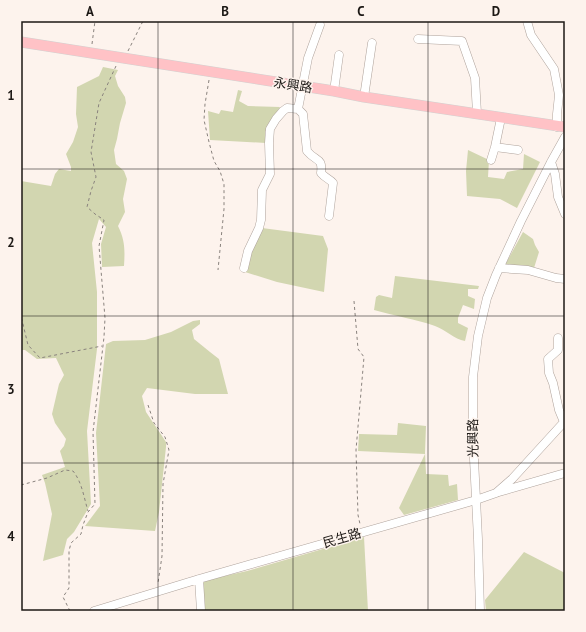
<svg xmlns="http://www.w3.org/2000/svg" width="586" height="632" viewBox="0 0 586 632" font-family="'PT Sans','Noto Sans TC',sans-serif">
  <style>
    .green { fill: #d2d6b0 }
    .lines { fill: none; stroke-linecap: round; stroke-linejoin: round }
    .minor-casing { stroke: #afa39c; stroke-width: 9 }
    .major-casing { stroke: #d2d1d0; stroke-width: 11 }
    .path { stroke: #89827d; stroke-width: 1; stroke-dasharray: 3 3; stroke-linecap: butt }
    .minor { stroke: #fff; stroke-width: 8 }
    .major { stroke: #ffc2c6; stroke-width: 10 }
    .grid { fill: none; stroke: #1c1815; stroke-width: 1; stroke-opacity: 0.55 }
    .labels { text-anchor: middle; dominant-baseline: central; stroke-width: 3; stroke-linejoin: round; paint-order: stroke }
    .street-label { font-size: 13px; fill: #1c1815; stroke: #fdf3ed }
    .neatline { fill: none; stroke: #1c1815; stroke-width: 1.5 }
    .grid-label { font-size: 13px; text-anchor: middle; font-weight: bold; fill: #1c1815 }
  </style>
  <rect width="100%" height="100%" fill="#fdf3ed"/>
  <path class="green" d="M103,67L118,70L115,76L118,86L125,97L126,103L120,123L117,139L114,150L116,164L124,171L127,179L123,199L125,212L118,226C125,240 125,250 124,266L102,267L101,244L106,227L99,219L92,243L97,292V349L87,431L91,504L74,532L67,539L63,555L43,561L52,514L45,483L42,475L65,467L60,451L64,446L66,439L55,423L52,414L59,384L64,375L56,358L37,359L25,350H21V181L51,186L55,174L59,169L71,171V167L66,154L73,142L78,127L76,114L77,87L99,76Z
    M238,90L242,91L239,101L248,106L280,107L265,132L266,143L210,140L208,111L219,114L221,110L233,112Z
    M468,150L489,160L488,177L504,179L507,172L523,169L524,154L540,162L517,208L500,199L467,196L466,171Z
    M262,228L323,236L328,249L324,292L277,282L245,272L252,249Z
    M523,232L533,239L535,245L539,252L534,268L505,265Z
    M395,276L479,286L478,289H468V296L475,299L474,309L463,305L458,318V323L468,328L465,341C454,339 446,330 435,326C416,319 394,316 374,310L376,297L379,295L392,298Z
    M200,320V324L192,330L194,339L210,352L219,359L228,394H195L147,388L142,396L146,412L166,442V447L159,512L155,531L85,526L100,506L96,433L106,344L113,341L145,340L171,332L193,321Z
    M398,423L426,426L425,453L426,474L448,475L449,486L457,484L458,500L404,515L399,508L425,454L358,451L359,434L397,435Z
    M364,537L368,611H205L202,581L247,571Z
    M524,552L565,573V611H486L485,600Z"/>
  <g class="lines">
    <defs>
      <path id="minor" d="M527,21L531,35L554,69L559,95L557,114V127
        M418,39L462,41L475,78L477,113
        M334,91L339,55
        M364,97L372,43
        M298,109L308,58L320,25
        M501,118L495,147L518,150
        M491,160L495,147
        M551,162L555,174L558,197L565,214
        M244,268L248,251L259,228L261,220L262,190L270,174L269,143L270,129L276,119L283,111L287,108L298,109L303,114L307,151C316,162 323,157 321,173C325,178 330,179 333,183L329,216
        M499,268L528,270L556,278L565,279
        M558,338V350L548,359L549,373L553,383L559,410L564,422
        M499,492L565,473
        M199,579L201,611
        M94,611L199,579L476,500L496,493L512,479L565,421
        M480,611L478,539L473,439V377L478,336L487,298L496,275L521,221L551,162L565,137"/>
      <path id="major" d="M21,42L334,91L364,97L565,127"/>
    </defs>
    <use href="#minor" class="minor-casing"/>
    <use href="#major" class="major-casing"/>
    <path class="path" d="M92,44L95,21
      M128,51L143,21
      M209,80L205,104L204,120L209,142L214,161L220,171L224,184V209L218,270
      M354,301L358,349L364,357L356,450L358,515L360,524
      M21,318L22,320L28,345L40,358L102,346
      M148,405L154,423L165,437L169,450L163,484L162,556L158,583
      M21,485L47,478L65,470L73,471C82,482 84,498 88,511
      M70,611L63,597L69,588V551L71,543L81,534L83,525L88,512L95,504L93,432L104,337L105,318L99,246L104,220L95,214L87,207L91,191L96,177L91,152L99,103L116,66"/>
    <use href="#minor" class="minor"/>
    <use href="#major" class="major"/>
  </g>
  <path class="grid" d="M158,21V611M293,21V611M428,21V611M21,169H565M21,316H565M21,463H565"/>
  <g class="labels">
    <g class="street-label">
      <text transform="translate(293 85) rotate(9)">永興路</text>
      <text transform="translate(473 438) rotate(-91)">光興路</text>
      <text transform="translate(342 538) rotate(-16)">民生路</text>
    </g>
  </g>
  <rect width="586" height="632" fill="none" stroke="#fdf3ed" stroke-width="44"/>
  <rect x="22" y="22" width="542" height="588" class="neatline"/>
  <g class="grid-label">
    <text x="90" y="16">A</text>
    <text x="225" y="16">B</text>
    <text x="361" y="16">C</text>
    <text x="496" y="16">D</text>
    <text x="11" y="100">1</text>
    <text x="11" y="247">2</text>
    <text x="11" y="394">3</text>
    <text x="11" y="541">4</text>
  </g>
</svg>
